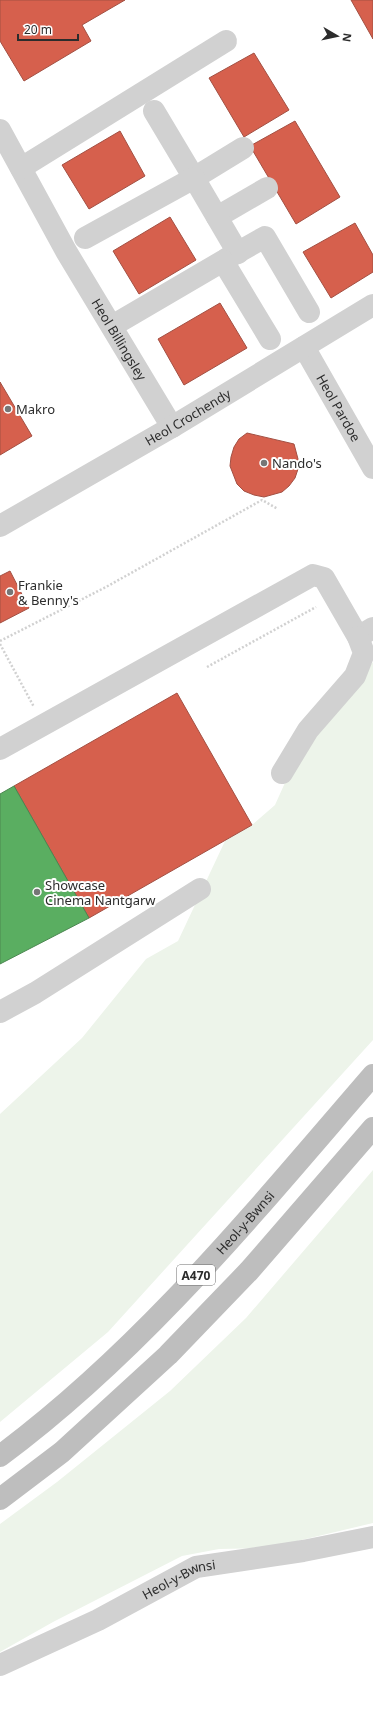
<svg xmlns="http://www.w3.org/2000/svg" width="373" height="1721" viewBox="0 0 373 1721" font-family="'Noto Sans',sans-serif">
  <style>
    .green { fill: #edf4ea }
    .shops { fill: #d6604d; stroke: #a35043 }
    .public { fill: #5aae61; stroke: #4c8751 }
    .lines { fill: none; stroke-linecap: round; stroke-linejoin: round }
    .path { stroke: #d1d1d1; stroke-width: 2.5; stroke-dasharray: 2 2; stroke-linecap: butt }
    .minor { stroke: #d1d1d1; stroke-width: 22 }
    .highway { stroke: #bebebe; stroke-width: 22 }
    .poi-dot { fill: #767676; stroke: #fff; stroke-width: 1.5 }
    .labels { text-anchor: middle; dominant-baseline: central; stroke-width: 4; stroke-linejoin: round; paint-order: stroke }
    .shield { fill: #fff; stroke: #6b6b6b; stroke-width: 1 }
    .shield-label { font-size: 12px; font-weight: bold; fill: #2c2c2c }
    .street-label { font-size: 13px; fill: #2c2c2c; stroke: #fff }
    .poi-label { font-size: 13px; fill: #2c2c2c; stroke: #fff; text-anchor: start }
  </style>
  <rect width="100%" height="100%" fill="#fff"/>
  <path class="green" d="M373,662V1040L108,1332L0,1422V1114L82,1038L146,959L178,941L225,841L252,825L275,805L297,756Z
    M373,1170V1523L268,1548L219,1549L182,1556L53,1622L0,1652V1524L57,1482L170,1391L246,1318Z"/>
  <path class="shops" d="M0,0H125L82,25L91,41L24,81L0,41Z
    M351,0H373V39Z
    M254,53L289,110L244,137L209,78Z
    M295,121L340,197L296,224L250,146Z
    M120,131L145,176L89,209L62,165Z
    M170,217L196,260L139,294L113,251Z
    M355,223L373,255V272L331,298L303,252Z
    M220,303L247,348L184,385L158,339Z
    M0,382L32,436L0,455Z
    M247,433L294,444L298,459V469L295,478L289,486L282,492L264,497L254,495L244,491L237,484L230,466L231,457L234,447L239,439Z
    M10,571L29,608L0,623V576Z
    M177,693L252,825L89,918L14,786Z"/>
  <path class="public" d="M14,786L89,918L0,964V794Z"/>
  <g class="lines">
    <path class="path" d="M0,641L106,587L262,500L278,509
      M0,644L34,707
      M207,667L316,607"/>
    <g class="minor">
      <path d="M154,111L194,178L243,148"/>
      <path id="s1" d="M0,130L66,251L172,427"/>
      <path d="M21,168L226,41"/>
      <path d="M217,217L267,188"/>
      <path d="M85,238L194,178L238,253"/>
      <path d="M226,259L265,237L309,312"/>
      <path d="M112,326L223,261L270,339"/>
      <path id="s2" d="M304,347L373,468"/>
      <path id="s3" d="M0,526L172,427L373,305"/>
      <path d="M0,749L313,575L324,578L358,637L373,628"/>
      <path d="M282,773L308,730L355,676L364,653L358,637"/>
      <path d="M0,1012L35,993L200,889"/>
      <path id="s4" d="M0,1665L98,1620L196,1567L303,1551L373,1537"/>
    </g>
    <g class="highway">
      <path id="s5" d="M0,1456C143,1350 257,1209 373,1075"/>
      <path d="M0,1499L62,1452L168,1355L249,1271L373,1128"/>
    </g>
  </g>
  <g class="poi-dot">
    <circle cx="8" cy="409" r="4"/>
    <circle cx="264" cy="463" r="4"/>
    <circle cx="10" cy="592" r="4"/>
    <circle cx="37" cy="892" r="4"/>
  </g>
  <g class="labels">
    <rect class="shield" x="177" y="1265" width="38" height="20" rx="3"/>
    <g class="shield-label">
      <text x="196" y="1275">A470</text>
    </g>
    <g class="street-label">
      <text stroke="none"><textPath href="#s1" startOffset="241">Heol Billingsley</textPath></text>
      <text stroke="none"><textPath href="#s2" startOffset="70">Heol Pardoe</textPath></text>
      <text stroke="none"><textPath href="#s3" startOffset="217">Heol Crochendy</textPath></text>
      <text stroke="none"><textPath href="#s5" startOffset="339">Heol-y-Bwnsi</textPath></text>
      <text stroke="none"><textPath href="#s4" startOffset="199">Heol-y-Bwnsi</textPath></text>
    </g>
    <g class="poi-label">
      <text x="16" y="409">Makro</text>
      <text x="272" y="463">Nando's</text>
      <text x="18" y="585">Frankie<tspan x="18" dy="15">&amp; Benny's</tspan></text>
      <text x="45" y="885">Showcase<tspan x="45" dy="15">Cinema Nantgarw</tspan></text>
    </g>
  </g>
  <g transform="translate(337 36) rotate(99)" stroke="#ffffff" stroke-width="3" paint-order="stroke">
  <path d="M0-3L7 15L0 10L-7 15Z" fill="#2c2c2c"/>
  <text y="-6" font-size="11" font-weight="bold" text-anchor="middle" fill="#2c2c2c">N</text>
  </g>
  <path d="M18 34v6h60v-6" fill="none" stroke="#2c2c2c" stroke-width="2"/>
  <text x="24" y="34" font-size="12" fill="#2c2c2c" stroke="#ffffff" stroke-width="3" paint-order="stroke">20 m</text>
</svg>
